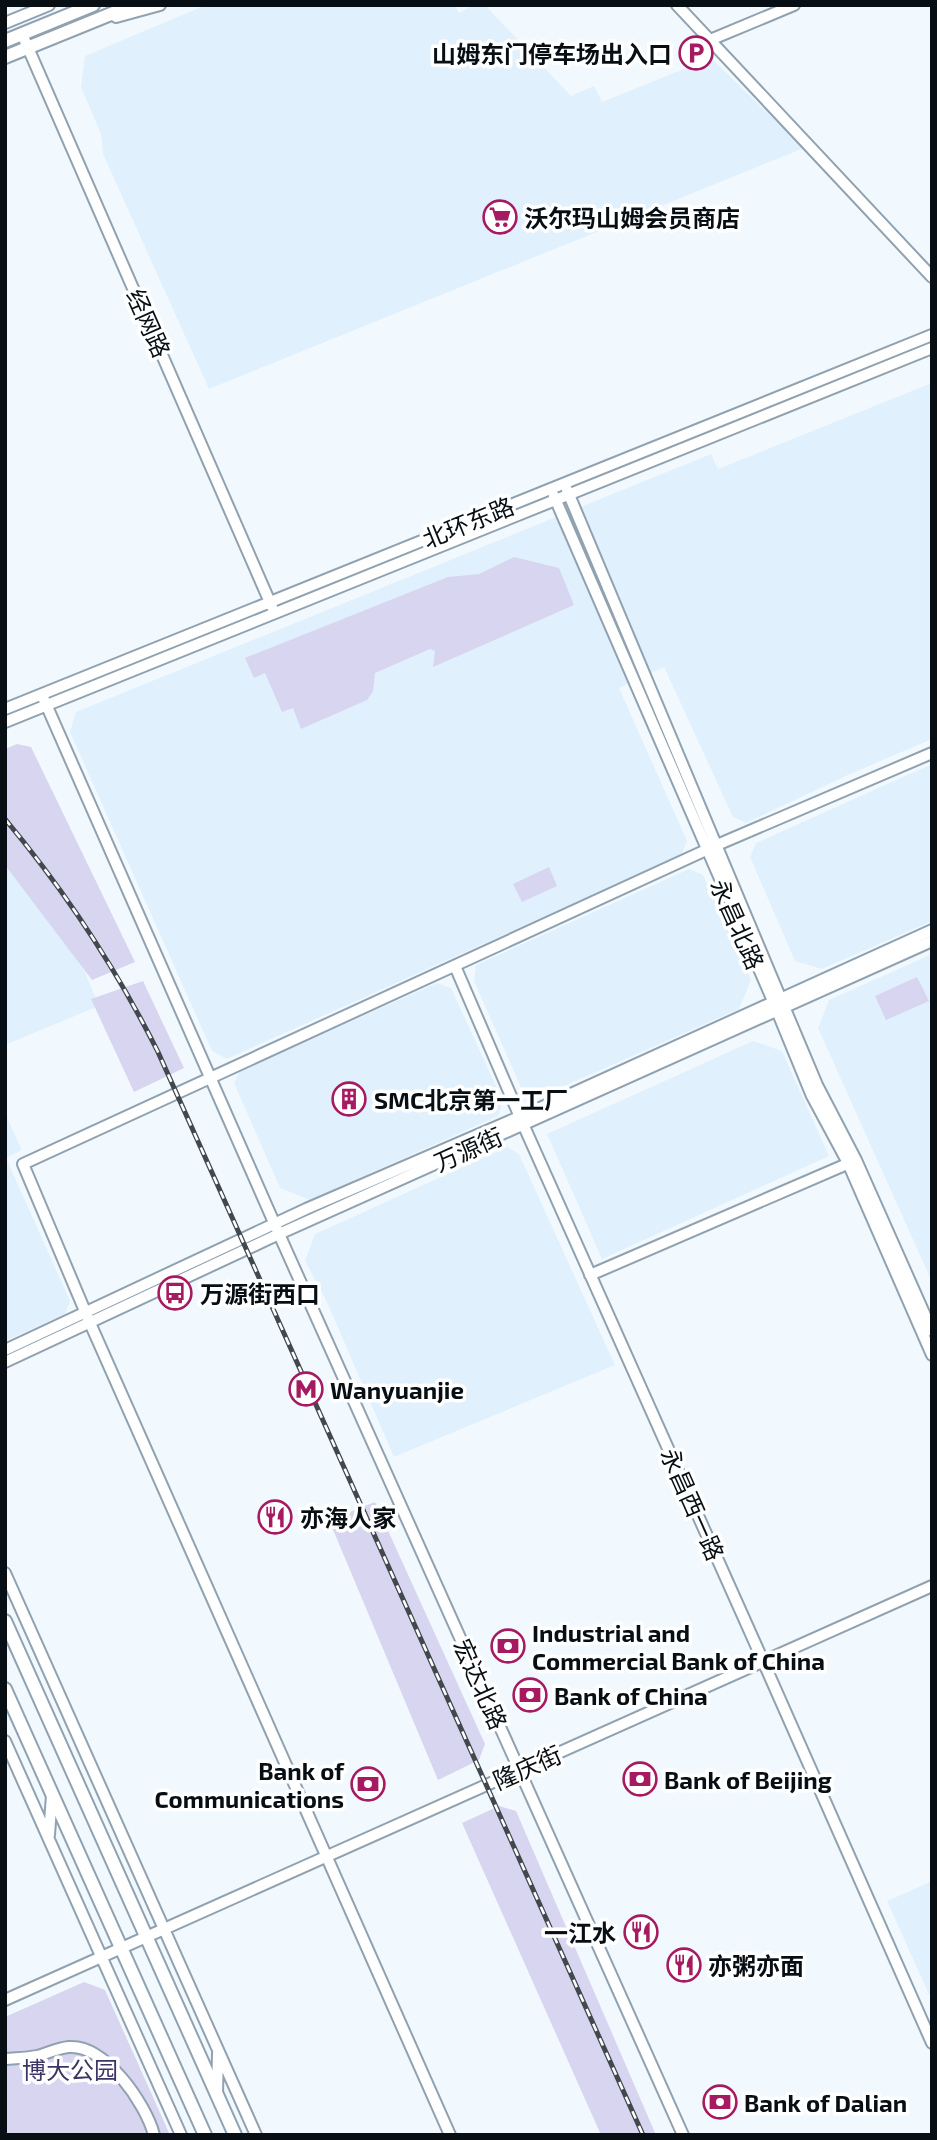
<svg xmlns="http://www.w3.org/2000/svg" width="937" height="2140" viewBox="0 0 937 2140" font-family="'Exo 2','Noto Sans SC',sans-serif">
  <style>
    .built { fill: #e1f0fd }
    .green { fill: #d7d5f0 }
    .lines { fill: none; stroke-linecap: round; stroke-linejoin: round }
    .minor-casing { stroke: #90a1b0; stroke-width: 14 }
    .major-casing { stroke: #90a1b0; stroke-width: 16 }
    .minor { stroke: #fff; stroke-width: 10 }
    .major { stroke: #fff; stroke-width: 12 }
    .rail-casing { stroke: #41484e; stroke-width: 5 }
    .rail { stroke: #fff; stroke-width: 2.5; stroke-dasharray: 8; stroke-linecap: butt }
    .labels { text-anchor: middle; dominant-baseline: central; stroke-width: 7; stroke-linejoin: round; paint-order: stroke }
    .poi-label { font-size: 24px; font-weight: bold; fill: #080f14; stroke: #fff; text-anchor: start }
    .street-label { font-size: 24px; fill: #080f14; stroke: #fff }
    .park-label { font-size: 24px; fill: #3b3464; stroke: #fff }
  </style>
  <rect width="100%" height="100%" fill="#f1f9ff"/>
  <path class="built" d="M206,5H455L459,13L474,5H485L571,96L594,86L602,102L711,58L804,148L209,389L103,154L101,134L81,87L85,56Z
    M932,383V739L848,775L746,823L733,817L664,667L619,688L687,841L681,855L227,1059L212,1051L70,732L76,712L711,454L718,469Z
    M932,764V921L822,969L795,961L750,857L756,843Z
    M5,857L84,970L99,1006L5,1045Z
    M689,869L703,875L751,980L739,1009L537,1098L523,1092L474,981L476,965Z
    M932,954V1282L818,1028L829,1000Z
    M437,983L451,988L503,1101L498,1116L310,1200L280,1188L234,1083L240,1071Z
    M753,1041L782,1051L829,1156L602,1259L547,1134Z
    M5,1113L22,1150L6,1158L70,1301L65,1314L5,1341Z
    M507,1147L519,1154L615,1365L394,1457L326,1300L305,1261L315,1234Z
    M932,1881V2001L887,1901Z"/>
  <path class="green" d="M514,557L559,568L574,605L433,667L435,651L430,649L375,673L373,691L367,700L301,729L293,708L282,712L265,673L254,678L245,658L448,577L479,574Z
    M17,744L31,747L135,962L92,980L5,865V749Z
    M549,867L557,886L522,902L513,884Z
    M917,977L929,1001L886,1020L875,996Z
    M143,981L184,1068L134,1092L91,999Z
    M375,1502L485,1744L479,1760L438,1780L329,1520Z
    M499,1806L516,1811L656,2135H601L462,1823Z
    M84,1982L105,1990L170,2135H5V2017Z"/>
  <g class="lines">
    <defs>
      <path id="minor" d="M677,5L932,277
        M116,17L160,5
        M5,23L49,5
        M22,34L272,607
        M710,40L794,5
        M567,490L817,1085L856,1160L932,1331
        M554,496L773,1001L812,1096L848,1163L932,1355
        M42,695L279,1234L683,2135
        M5,709L932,335
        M5,722L932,348
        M455,966L523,1124L763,1661L932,2043
        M590,1275L854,1161
        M5,1350L306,1209L540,1108L932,930
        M5,1362L279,1234L932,941
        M5,1573L256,2135
        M5,1741L181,2135
        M49,1835L52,1795
        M5,2000L932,1586
        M5,2059C16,2058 27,2058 37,2056C48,2053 58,2048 69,2047C105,2044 146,2104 154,2135
        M217,2093L218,2053
        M450,2135L90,1323L23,1164L717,845L932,753"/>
      <path id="major" d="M5,41L93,5
        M5,57L133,5
        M5,1621L235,2135
        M5,1689L205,2135"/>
    </defs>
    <use href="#minor" class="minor-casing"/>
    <use href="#major" class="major-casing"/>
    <use href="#minor" class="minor"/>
    <use href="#major" class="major"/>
    <defs>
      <path id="rail" d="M5,819C65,891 116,968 158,1052L643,2135"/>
    </defs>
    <use href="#rail" class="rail-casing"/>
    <use href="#rail" class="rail"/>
  </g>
  <defs>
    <symbol id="parking-ring" viewBox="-11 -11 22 22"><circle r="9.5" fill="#fff" stroke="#a51a60" stroke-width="1.5"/><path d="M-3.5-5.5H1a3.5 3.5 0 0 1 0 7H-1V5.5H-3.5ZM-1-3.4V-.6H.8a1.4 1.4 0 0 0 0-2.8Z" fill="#a51a60"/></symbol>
    <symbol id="supermarket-ring" viewBox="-11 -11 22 22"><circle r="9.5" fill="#fff" stroke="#a51a60" stroke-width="1.5"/><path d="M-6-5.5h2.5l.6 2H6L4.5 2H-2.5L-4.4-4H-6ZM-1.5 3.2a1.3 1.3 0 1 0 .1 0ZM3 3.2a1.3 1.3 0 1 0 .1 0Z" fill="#a51a60"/></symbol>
    <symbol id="building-ring" viewBox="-11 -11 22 22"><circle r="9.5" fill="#fff" stroke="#a51a60" stroke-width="1.5"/><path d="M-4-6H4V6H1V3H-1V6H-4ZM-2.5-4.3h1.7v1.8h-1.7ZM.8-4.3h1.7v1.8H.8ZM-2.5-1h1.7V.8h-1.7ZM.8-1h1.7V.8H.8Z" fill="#a51a60"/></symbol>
    <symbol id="bus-ring" viewBox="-11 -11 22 22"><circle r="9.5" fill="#fff" stroke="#a51a60" stroke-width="1.5"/><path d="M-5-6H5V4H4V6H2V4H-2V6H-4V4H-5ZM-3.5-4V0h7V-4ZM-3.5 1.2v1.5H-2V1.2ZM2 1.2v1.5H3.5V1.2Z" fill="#a51a60"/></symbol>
    <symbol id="metro-ring" viewBox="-11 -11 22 22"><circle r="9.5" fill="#fff" stroke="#a51a60" stroke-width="1.5"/><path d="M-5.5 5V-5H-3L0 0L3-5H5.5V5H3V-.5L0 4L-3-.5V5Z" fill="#a51a60"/></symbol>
    <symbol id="restaurant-ring" viewBox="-11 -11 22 22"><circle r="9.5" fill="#fff" stroke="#a51a60" stroke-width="1.5"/><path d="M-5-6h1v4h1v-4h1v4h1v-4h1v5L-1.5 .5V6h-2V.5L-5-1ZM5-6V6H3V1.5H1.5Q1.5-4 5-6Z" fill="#a51a60"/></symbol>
    <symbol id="bank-ring" viewBox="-11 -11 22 22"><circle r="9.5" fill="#fff" stroke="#a51a60" stroke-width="1.5"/><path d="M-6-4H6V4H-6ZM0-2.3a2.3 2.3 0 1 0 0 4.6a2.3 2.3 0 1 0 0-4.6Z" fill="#a51a60"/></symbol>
  </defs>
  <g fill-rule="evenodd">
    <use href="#parking-ring" x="677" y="34" width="38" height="38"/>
    <use href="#supermarket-ring" x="481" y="198" width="38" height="38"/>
    <use href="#building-ring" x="330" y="1080" width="38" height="38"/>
    <use href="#bus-ring" x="156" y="1274" width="38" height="38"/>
    <use href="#metro-ring" x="287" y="1370" width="38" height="38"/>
    <use href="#restaurant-ring" x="256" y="1498" width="38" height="38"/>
    <use href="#bank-ring" x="489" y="1627" width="38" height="38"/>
    <use href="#bank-ring" x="511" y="1676" width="38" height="38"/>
    <use href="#bank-ring" x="621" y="1760" width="38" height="38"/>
    <use href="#bank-ring" x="349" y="1765" width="38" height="38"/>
    <use href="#restaurant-ring" x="622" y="1913" width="38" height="38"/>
    <use href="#restaurant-ring" x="665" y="1946" width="38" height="38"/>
    <use href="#bank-ring" x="701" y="2083" width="38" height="38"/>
  </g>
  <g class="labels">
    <g class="poi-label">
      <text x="672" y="53" text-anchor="end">山姆东门停车场出入口</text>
      <text x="524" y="217">沃尔玛山姆会员商店</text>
      <text x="374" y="1099">SMC北京第一工厂</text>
      <text x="200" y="1293">万源街西口</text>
      <text x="330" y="1389">Wanyuanjie</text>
      <text x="300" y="1517">亦海人家</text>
      <text x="532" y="1632">Industrial and<tspan x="532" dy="28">Commercial Bank of China</tspan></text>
      <text x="554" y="1695">Bank of China</text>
      <text x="344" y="1770" text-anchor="end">Bank of<tspan x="344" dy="28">Communications</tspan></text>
      <text x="664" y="1779">Bank of Beijing</text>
      <text x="616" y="1932" text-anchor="end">一江水</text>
      <text x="708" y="1965">亦粥亦面</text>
      <text x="744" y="2102">Bank of Dalian</text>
    </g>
    <g class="street-label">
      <text transform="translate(149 323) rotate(66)">经网路</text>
      <text transform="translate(468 522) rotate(-22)">北环东路</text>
      <text transform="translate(738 924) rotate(66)">永昌北路</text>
      <text transform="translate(468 1149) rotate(-24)">万源街</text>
      <text transform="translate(693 1504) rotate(66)">永昌西一路</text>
      <text transform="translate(481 1684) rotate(66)">宏达北路</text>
      <text transform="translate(527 1767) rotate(-24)">隆庆街</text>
    </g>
    <g class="park-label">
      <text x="70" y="2069">博大公园</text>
    </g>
  </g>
  <rect width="937" height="2140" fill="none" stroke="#080f14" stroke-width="14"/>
</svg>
